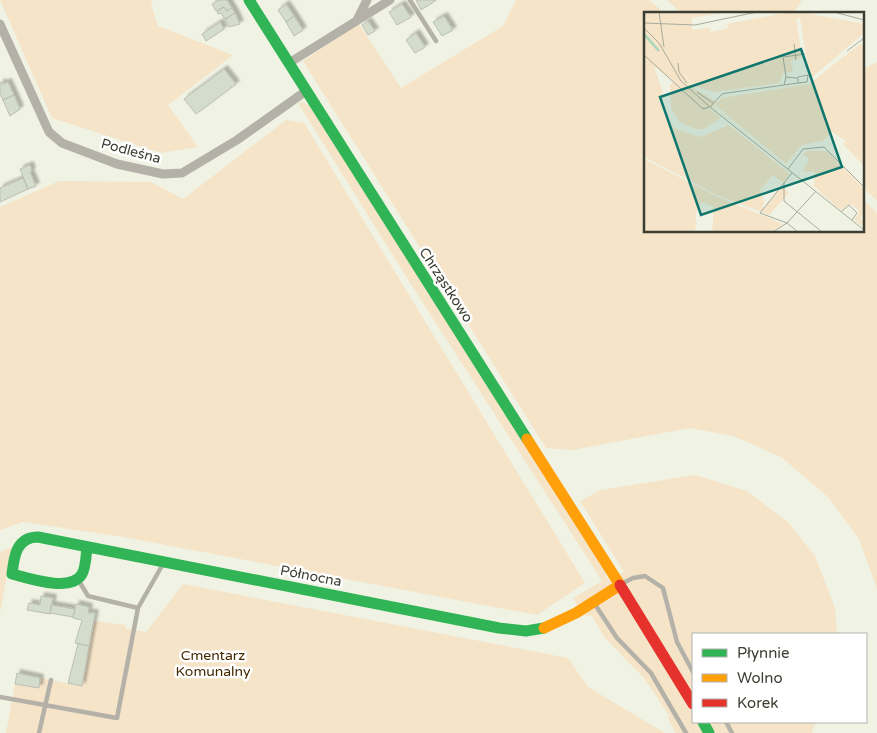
<svg xmlns="http://www.w3.org/2000/svg" width="877" height="733" viewBox="0 0 877 733" font-family="'Varela Round',sans-serif">
  <style>
    .green { fill: #f5e4c8 }
    .building { fill: #d4ddcc; stroke: #bbbfb4; filter: url(#shadow) }
    .lines { fill: none; stroke-linecap: round; stroke-linejoin: round }
    .lane { stroke: #b4b2a8; stroke-width: 4.5 }
    .street { stroke: #b4b2a8; stroke-width: 9 }
    .fast { stroke: #30b455; stroke-width: 11 }
    .slow { stroke: #ff9f0a; stroke-width: 11 }
    .jam { stroke: #e5322d; stroke-width: 11 }
    .labels { text-anchor: middle; dominant-baseline: central; stroke-width: 5; stroke-linejoin: round; paint-order: stroke }
    .street-label { font-size: 14px; fill: #3c3e33; stroke: #fff }
    .park-label { font-size: 14px; fill: #432700; stroke: #fff }
    .inset-river { fill: none; stroke: #a6d6bb; stroke-width: 2.5 }
    .inset-road { fill: none; stroke: #a8ab9d; stroke-width: 1 }
    .view { fill: #0f766e; fill-opacity: 0.15; stroke: #0f766e; stroke-width: 2.5 }
    .inset-edge { fill: none; stroke: #3c3e33; stroke-width: 2.5 }
  </style>
  <defs>
    <filter id="shadow"><feDropShadow dx="3.5" dy="-3.5" stdDeviation="1" flood-color="#0004"/></filter>
  </defs>
  <rect width="100%" height="100%" fill="#f0f3e3"/>
  <path class="green" d="M0,0H153L151,4L158,26L233,55L168,105L198,147L161,153L52,118Z
    M516,0H649L666,14H646V231H863V199L877,213V589L859,539L828,497L781,457L733,436L690,428L572,450L546,448L303,61L359,24L401,88L503,26Z
    M667,0H802L793,14H682Z
    M877,62V201L863,187V69Z
    M303,102L310,106L606,573L607,579L624,572L580,501L601,490L695,475L747,491L789,523L815,556L835,608L837,634H693V722H816L812,733H676L669,721L668,714L644,678L604,637L592,616L583,615L573,598L602,581L601,579L412,286L298,103Z
    M286,120L304,123L585,583L537,615L123,537L23,522L0,530V207L59,181L151,182L183,199Z
    M12,547L0,613V552Z
    M183,584L568,658L588,687L665,733H6L15,684L38,687L40,678L82,686L94,621L126,625V629L146,632Z"/>
  <path class="building" d="M219,0H227L232,8L227,11L224,7L216,11L212,4Z
    M416,0H435V1L421,10Z
    M286,4L294,16L286,22L278,10Z
    M402,4L411,17L397,25L389,12Z
    M224,7L227,11L232,8L235,13L225,19L221,13L218,14L217,11Z
    M235,13L240,24L229,27L225,19Z
    M294,16L303,30L294,36L286,22Z
    M444,16L453,30L442,36L433,22Z
    M368,21L375,31L368,35L362,25Z
    M220,22L224,29L206,41L202,34Z
    M416,33L425,47L415,53L406,40Z
    M224,69L236,84L196,114L184,99Z
    M2,82L3,84L8,82L14,95L3,100L0,94V83Z
    M14,95L20,109L10,116L3,100Z
    M30,165L32,171L30,172L36,186L28,189L20,169Z
    M23,178L28,189L0,202V188Z
    M41,596L53,598L50,614L27,610L29,603L40,605Z
    M76,604L89,607L88,613H95L89,646L75,643L82,620L73,618Z
    M51,605L75,609L73,617L50,613Z
    M78,644L89,646L82,686L68,683Z
    M17,673L40,678L39,688L15,684Z"/>
  <g class="lines">
    <path class="lane" d="M410,0L436,41
      M79,581L88,596L138,608L163,564
      M623,583L633,578L645,576L663,588L677,642L693,672
      M594,603L617,638L651,673L686,733
      M0,697L117,718L138,608
      M726,722L732,733
      M39,733L51,680"/>
    <path class="street" d="M357,20L367,0
      M0,24L49,132L62,143L117,164L163,174L182,173L237,140L306,91
      M289,63L390,0"/>
    <path class="fast" d="M249,0L527,439
      M87,547C86,555 86,567 82,574C71,593 28,578 12,574C14,557 16,537 38,537L499,628L526,631L544,628
      M703,722L709,733"/>
    <path class="slow" d="M527,439L620,585L576,613L544,628"/>
    <path class="jam" d="M620,585L693,704"/>
  </g>
  <g class="labels">
    <g class="street-label">
      <text transform="translate(131 151) rotate(15)">Podleśna</text>
      <text transform="translate(446 285) rotate(57)">Chrząstkowo</text>
      <text transform="translate(311 576) rotate(11)">Północna</text>
    </g>
    <g class="park-label">
      <text x="213" y="655">Cmentarz<tspan x="213" dy="16">Komunalny</tspan></text>
    </g>
  </g>
  <g transform="translate(644 12)">
    <rect width="220" height="220" fill="#f0f3e3"/>
    <path d="M0,0H83L48,6V18L66,16L67,20L81,17L85,15L83,12L141,1H162L220,12V21L166,67L156,6L152,7L158,45L147,49L149,60L139,61L136,71L70,80L50,74L36,57L51,77L73,90L69,95L144,155L68,95L66,97L77,106L60,117H51L36,110L27,96L26,73L30,70L10,54L18,78L19,99L30,116L56,125L85,113L146,162L139,171L129,163L116,178L120,189L118,198L138,175L145,181L125,203L73,183L0,145ZM216,32L220,33V154L199,132L202,129L188,120L179,129L158,133L142,152L71,93L78,86L165,72ZM164,139H183L220,177V201L216,206L220,209L218,214L210,208L215,201L213,197L208,192L196,198L170,174L171,160L158,159L165,147L158,142ZM0,147L72,184L139,212L128,220H68L70,195L57,190L51,203L53,212L50,220H0Z" fill="#f5e4c8"/>
    <path class="inset-river" d="M0,22L15,39"/>
    <path class="inset-road" d="M15,0L20,35M190,0L220,8M0,11L51,13L113,0M0,16L15,31L37,69L66,95M150,32L152,48M203,39L220,26M0,43L59,97L65,95M34,51L35,60L43,71M142,65L139,45L161,42M140,73L142,65L153,66M53,80L69,91M66,95L220,218M66,95L78,82L83,81L140,73L154,71L163,70L164,63L154,65V71M144,157L159,137L180,135L220,175M148,161L116,201L143,211L154,220M140,171V189L178,220M197,200L205,193L213,201L208,208M129,220L143,211L172,179"/>
    <path class="view" d="M157,37L198,155L57,203L16,85Z"/>
    <rect width="220" height="220" class="inset-edge"/>
  </g>
  <rect x="692" y="633" width="175" height="90" fill="#ffffff" stroke="#b1b2ad"/>
  <rect x="702" y="649" width="25" height="8" fill="#30b455" stroke="#b1b2ad"/>
  <text x="737" y="658" font-size="15" fill="#3c3e33">Płynnie</text>
  <rect x="702" y="674" width="25" height="8" fill="#ff9f0a" stroke="#b1b2ad"/>
  <text x="737" y="683" font-size="15" fill="#3c3e33">Wolno</text>
  <rect x="702" y="699" width="25" height="8" fill="#e5322d" stroke="#b1b2ad"/>
  <text x="737" y="708" font-size="15" fill="#3c3e33">Korek</text>
</svg>
